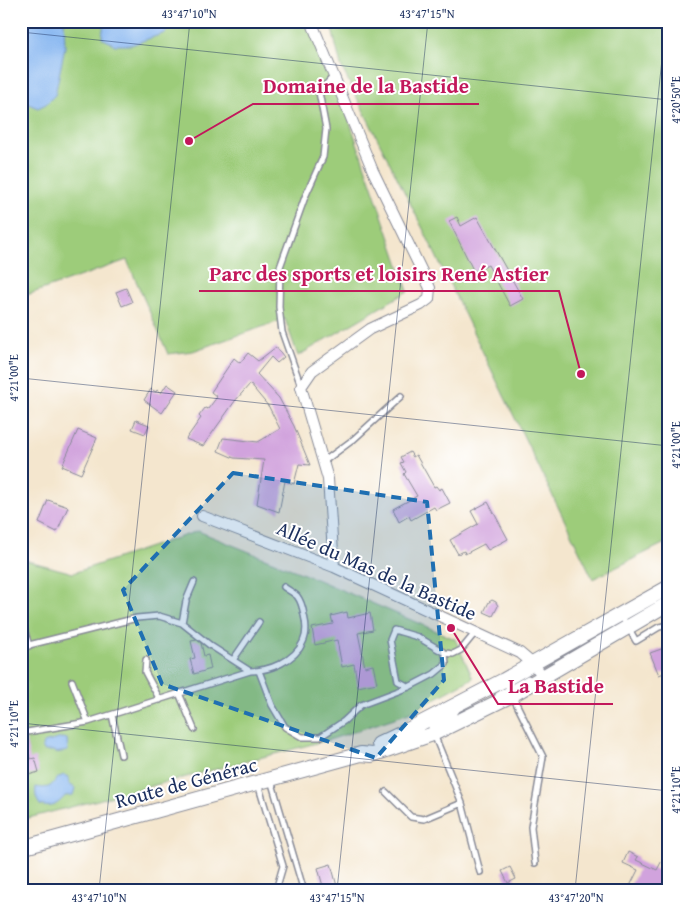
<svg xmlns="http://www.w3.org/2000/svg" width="690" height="911" viewBox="0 0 690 911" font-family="'Gentium Book Plus',serif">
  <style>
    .green { fill: #9dcc7a; stroke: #5c7e6c }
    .water { fill: #85b5f0; stroke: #5072a7 }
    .building { fill: #d1a3dd }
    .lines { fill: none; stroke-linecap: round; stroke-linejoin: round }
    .service-casing { stroke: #888a96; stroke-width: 8 }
    .minor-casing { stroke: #888a96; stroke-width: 12 }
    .tertiary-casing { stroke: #888a96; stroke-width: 16 }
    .service { stroke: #fff; stroke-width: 5 }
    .minor { stroke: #fff; stroke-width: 10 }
    .tertiary { stroke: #fff; stroke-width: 14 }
    .marked { fill: #1f6fb2; fill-opacity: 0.2; stroke: #1f6fb2; stroke-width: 4; stroke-dasharray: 10 6; stroke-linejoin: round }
    .ticks { fill: none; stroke: #1b2f5e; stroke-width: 1; stroke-opacity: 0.45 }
    .labels { text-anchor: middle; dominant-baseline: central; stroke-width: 4; stroke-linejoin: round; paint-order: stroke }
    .street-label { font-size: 20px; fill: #1b2f5e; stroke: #fff }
    .leader { fill: none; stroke: #c2185b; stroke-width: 2 }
    .callout-dot { fill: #c2185b; stroke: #fff; stroke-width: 2 }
    .callout-label { font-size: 21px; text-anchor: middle; font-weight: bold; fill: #c2185b; stroke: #fff; stroke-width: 4; stroke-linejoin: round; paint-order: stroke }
    .neatline { fill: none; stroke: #1b2f5e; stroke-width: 2 }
    .ticks-label { font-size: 12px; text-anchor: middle; fill: #1b2f5e }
  </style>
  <rect width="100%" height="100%" fill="#fff"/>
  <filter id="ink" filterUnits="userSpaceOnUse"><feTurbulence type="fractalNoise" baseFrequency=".02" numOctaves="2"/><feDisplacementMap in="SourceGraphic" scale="10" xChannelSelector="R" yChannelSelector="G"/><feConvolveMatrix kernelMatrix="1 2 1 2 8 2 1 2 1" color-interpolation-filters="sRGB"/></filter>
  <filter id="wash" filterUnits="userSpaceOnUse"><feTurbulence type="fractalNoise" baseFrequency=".0096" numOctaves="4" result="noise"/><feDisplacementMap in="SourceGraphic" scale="20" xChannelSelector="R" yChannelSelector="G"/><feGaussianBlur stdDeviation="1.12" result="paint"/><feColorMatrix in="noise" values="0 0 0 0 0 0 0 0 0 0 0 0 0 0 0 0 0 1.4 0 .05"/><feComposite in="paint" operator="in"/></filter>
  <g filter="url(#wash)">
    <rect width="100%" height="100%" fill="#f4e6ce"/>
    <path class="green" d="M21,21H315L408,291L298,356L285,319L193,351L168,354L127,260L21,297Z
      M330,21H669V541L593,579L424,231L341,66Z
      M198,531L316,579L455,639L473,678L409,713L332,739L21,820V559L73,573Z"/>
    <path class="water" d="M21,21H64L65,47L55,95L46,104L38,108L21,101Z
      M104,21H211L200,25H171L165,33L131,45H115L102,38Z
      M62,738L67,739L68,751L55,753L54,751H44L42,747L43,743Z
      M64,775L68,777L69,784L75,788L73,795L65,796C58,804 52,809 40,805C36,799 35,795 36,787C56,791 51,779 64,775Z"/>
    <g id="blocks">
      <path class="building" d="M457,217L461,226L477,217L523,299L510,306L488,265L474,272L449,221Z
        M126,288L132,302L122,306L116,292Z
        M276,347L284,357L277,363L271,357L257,374L279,398L294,426L310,465L299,464L294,484L285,481L279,512L257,504L264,460L234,458L218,451L223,438L258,442L280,429L269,407L250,384L235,401L203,446L186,439L201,418L199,416L205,408L208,409L217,397L211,392L234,358L240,363L248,353L258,361Z
        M167,384L177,391L162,413L144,400L151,389L156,392L157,390L161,393Z
        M136,420L149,425L145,434L132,429Z
        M78,430L97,438L81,474L62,466Z
        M410,452L413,457L416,455L434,487L436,486L439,490L442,488L450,503L436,510L434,507L411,520L409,516L399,522L393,509L417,496L404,474L406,472L401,463L404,462L401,457Z
        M48,500L68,507L57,532L39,523Z
        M488,502L508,539L488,550L484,544L465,554L464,551L458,554L450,540L478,524L471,511Z
        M492,600L496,602L498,606L493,616L484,612L489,602Z
        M347,612L348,618L370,613L373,630L358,633L365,667L373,665L377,683L358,687L354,664L342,667L337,640L315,645L312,628L333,624L331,616Z
        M197,640L201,643L204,656L208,655L211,669L194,674L190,659L195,658L191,641Z
        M667,647L669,652V671L659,675L650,653Z
        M21,737H25L30,759L35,758L39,772L21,777Z
        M669,847V870L665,877L669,879V885L666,890H628L638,870L623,863L628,852L638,857L636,860L657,870Z
        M331,864L338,890H324L318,868Z
        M510,867L516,879L508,883L502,871Z"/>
    </g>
  </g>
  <g filter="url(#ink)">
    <use href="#blocks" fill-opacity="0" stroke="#888a96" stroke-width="1"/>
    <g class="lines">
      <defs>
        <path id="service" d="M301,386L282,332L279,307L280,267L305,197L323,157L326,129L319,92L333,77
          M323,462L354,439L401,396
          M621,615L636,641L659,627L669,625
          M21,617L29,646
          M182,623L186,601L194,582
          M21,647L137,618L159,616L182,623L211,646L250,671
          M445,653L446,664L434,674L409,687L398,681L390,640L394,630L418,637L445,653L453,654L461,650L475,633
          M146,660L145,672L160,700
          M233,660L259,622
          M259,671L272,705L285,727L302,737H320L344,721L361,705L409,687
          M72,681L88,722
          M505,681L543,757L531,827L535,863
          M179,693L194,729
          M498,695L528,678
          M457,710L454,714L431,727L462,803L480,872
          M112,715L121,755
          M21,733L88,722L250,671C269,671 295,661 303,642C307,634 306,623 304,615C303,609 301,601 297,596C294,593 288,590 284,587
          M271,780L303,888
          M258,784L283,866L276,890
          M386,792L411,817L424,819L462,803"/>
        <path id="minor" d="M311,21L373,171L430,288L429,299L421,305L370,329L312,371L301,387L328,479L334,567
          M202,516L334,567L520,653L533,664L539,671"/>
        <path id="tertiary" d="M379,744L398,735L504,680L669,587
          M21,848L361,754L372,755L433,734L512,695L669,603"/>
      </defs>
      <use href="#service" class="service-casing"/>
      <use href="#minor" class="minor-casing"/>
      <use href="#tertiary" class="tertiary-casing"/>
      <use href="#service" class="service"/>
      <use href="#minor" class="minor"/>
      <use href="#tertiary" class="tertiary"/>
    </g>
  </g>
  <path class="marked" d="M233,473L427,502L444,680L376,758L162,684L123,590Z"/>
  <path class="ticks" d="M21,32L669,100M21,378L669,446M21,723L669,791M99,890L190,21M337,890L428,21M575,890L666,21"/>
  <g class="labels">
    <g class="street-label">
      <text transform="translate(377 570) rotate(24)">Allée du Mas de la Bastide</text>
      <text transform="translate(186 782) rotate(-15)">Route de Générac</text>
    </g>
  </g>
  <path class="leader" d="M189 141L253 104H479M581 374L559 291H199M451 628L498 704H613"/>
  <g class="callout-dot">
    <circle cx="189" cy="141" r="5"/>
    <circle cx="581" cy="374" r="5"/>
    <circle cx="451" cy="628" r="5"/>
  </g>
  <g class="callout-label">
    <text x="366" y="93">Domaine de la Bastide</text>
    <text x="379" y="281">Parc des sports et loisirs René Astier</text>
    <text x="556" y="693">La Bastide</text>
  </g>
  <rect width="690" height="911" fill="none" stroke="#fff" stroke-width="55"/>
  <rect x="28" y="28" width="634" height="856" class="neatline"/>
  <g class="ticks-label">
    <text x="189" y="18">43°47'10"N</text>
    <text x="427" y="18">43°47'15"N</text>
    <text transform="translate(676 100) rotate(-90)" y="4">4°20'50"E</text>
    <text transform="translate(14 378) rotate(-90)" y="4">4°21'00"E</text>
    <text transform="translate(676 445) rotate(-90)" y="4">4°21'00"E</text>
    <text transform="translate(14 724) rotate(-90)" y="4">4°21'10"E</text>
    <text transform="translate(676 790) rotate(-90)" y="4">4°21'10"E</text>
    <text x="99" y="902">43°47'10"N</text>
    <text x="337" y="902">43°47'15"N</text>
    <text x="576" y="902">43°47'20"N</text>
  </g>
</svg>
